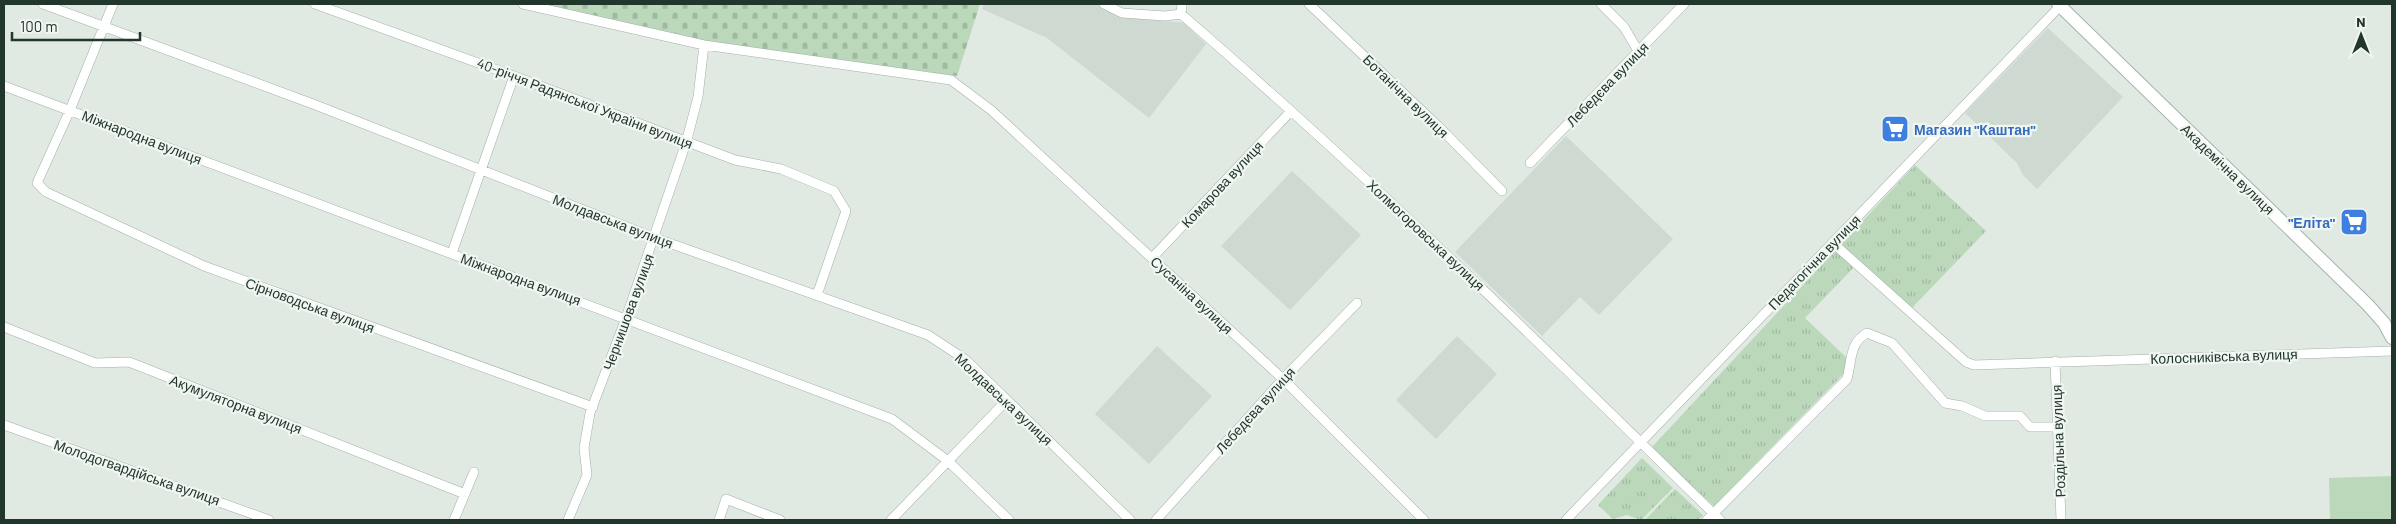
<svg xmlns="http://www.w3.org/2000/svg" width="2396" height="524" viewBox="0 0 2396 524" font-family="Barlow,sans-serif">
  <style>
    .built { fill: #ced9d1 }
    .grass { fill: url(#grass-tufts) }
    .cemetery { fill: url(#cemetery-stones) }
    .park { fill: #bbd8bb }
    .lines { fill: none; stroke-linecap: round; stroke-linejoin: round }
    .street-casing { stroke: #a3b0a8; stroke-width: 10 }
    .secondary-casing { stroke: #a2b6aa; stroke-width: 14 }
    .street { stroke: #fff; stroke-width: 9 }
    .secondary { stroke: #fff; stroke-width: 12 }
    .labels { text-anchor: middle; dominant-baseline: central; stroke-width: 4.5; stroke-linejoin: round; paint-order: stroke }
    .street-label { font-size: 14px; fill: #22372c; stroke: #f0f6f1 }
    .shop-label { font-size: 14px; font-weight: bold; fill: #366cbe; stroke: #f0f6f1; text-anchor: start }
  </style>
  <defs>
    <pattern id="grass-tufts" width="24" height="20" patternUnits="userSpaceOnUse" patternTransform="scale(1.25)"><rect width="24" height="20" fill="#bbd8bb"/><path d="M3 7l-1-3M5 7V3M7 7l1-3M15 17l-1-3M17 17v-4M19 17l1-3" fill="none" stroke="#a0baa1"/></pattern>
    <pattern id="cemetery-stones" width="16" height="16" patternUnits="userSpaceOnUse" patternTransform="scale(1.25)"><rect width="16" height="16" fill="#bbd8bb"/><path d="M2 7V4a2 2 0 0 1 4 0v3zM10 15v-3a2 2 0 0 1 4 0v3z" fill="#a0baa1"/></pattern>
  </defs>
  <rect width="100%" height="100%" fill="#e0e9e2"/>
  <path class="built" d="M984,4H1096L1122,17L1184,23L1206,44L1149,118L1047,38L982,9Z
    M2048,28L2123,97L2037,189L2023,175L2017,163L1965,113Z
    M1566,136L1673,239L1599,315L1580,297L1542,336L1455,252Z
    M1292,171L1361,235L1290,310L1221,246Z
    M1457,336L1497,374L1436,439L1396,400Z
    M1157,346L1212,396L1149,464L1095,414Z"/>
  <path class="grass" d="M1915,165L1986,231L1907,313L1856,265L1805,318L1853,364L1714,506L1651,448Z
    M1642,458L1673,488L1641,520L1627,515L1613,519L1598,505Z
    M1675,489L1703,515L1698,520H1645Z"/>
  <path class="cemetery" d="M537,4H980L957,76L714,44Z"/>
  <path class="park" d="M2392,476V520H2330L2329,478Z"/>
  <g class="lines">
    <defs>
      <path id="street" d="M43,4L313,104L655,238L928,335L966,360L1130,520
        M113,4L70,110L37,183L46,192L204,266L593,407
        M315,4L514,76L735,160L781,169L834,191L846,211L817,295
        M523,4L704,45L951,80L991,110L1283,379L1424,520
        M1104,4L1122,13L1165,16L1181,14C1368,175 1544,347 1720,520
        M1309,4L1438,126L1502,191
        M1601,4L1624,27L1638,51
        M1181,14L1182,4
        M4,86L892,419L948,461L1009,520
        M1530,163L1684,4
        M1833,243L1966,362L1974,365L2392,351
        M452,253L514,76
        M1152,258L1291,111
        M4,327L95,363L129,362L465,494
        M2055,361L2061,520
        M4,425L269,520
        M454,520L474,472
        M568,520L587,475L584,448L590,413L626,318L686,143L698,97L704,45
        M719,520L726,499L780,520
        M891,520L1007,400
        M1156,520L1283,379L1357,303
        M1566,520L2062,4
        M1707,520L1847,379C1852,361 1849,343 1867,333L1892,343L1945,403L1962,406L1985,416H2020L2030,427H2058"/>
      <path id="secondary" d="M2058,4L2368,305L2384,323L2392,338"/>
    </defs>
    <use href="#street" class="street-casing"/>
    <use href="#secondary" class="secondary-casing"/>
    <use href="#street" class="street"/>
    <use href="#secondary" class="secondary"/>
  </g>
  <defs>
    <symbol id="supermarket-square" viewBox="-11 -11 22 22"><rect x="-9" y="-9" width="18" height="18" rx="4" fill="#3f7fe0" stroke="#f0f6f1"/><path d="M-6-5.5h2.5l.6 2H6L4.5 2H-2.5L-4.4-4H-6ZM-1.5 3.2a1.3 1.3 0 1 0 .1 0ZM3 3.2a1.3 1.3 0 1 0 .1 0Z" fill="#fff"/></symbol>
  </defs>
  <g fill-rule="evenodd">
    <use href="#supermarket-square" x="1879" y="113" width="32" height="32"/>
    <use href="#supermarket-square" x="2338" y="206" width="32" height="32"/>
  </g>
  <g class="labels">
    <g class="street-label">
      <text transform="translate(1607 84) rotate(-46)">Лебедєва вулиця</text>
      <text transform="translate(1406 96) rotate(44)">Ботанічна вулиця</text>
      <text transform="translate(585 103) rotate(21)">40-річчя Радянської України вулиця</text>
      <text transform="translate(142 137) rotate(21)">Міжнародна вулиця</text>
      <text transform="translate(2228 169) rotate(44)">Академічна вулиця</text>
      <text transform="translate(1222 184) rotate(-47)">Комарова вулиця</text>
      <text transform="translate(613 221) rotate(21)">Молдавська вулиця</text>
      <text transform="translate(1426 235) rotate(43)">Холмогоровська вулиця</text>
      <text transform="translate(1814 262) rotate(-46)">Педагогічна вулиця</text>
      <text transform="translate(521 279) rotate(20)">Міжнародна вулиця</text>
      <text transform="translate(1192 295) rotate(43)">Сусаніна вулиця</text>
      <text transform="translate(310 305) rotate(20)">Сірноводська вулиця</text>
      <text transform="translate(628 312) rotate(-70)">Чернишова вулиця</text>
      <text transform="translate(2224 356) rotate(-2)">Колосниківська вулиця</text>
      <text transform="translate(1004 399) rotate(43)">Молдавська вулиця</text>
      <text transform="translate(236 404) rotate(21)">Акумуляторна вулиця</text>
      <text transform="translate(1255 410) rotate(-48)">Лебедєва вулиця</text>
      <text transform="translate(2058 441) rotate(-92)">Роздільна вулиця</text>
      <text transform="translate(137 472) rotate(19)">Молодогвардійська вулиця</text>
    </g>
    <g class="shop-label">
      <text x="1914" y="129">Магазин "Каштан"</text>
      <text x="2335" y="222" text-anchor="end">"Еліта"</text>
    </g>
  </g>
  <rect width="2396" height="524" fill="none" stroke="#22372c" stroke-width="10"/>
  <g transform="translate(2361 35)" stroke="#f0f6f1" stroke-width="4" paint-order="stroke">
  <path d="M0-4L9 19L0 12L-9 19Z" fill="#22372c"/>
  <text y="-8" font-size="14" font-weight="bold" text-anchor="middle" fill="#22372c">N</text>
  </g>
  <path d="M12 32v8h128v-8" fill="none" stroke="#22372c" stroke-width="2.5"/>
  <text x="20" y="32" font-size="15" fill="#22372c" stroke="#f0f6f1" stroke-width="4" paint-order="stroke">100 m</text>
</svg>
